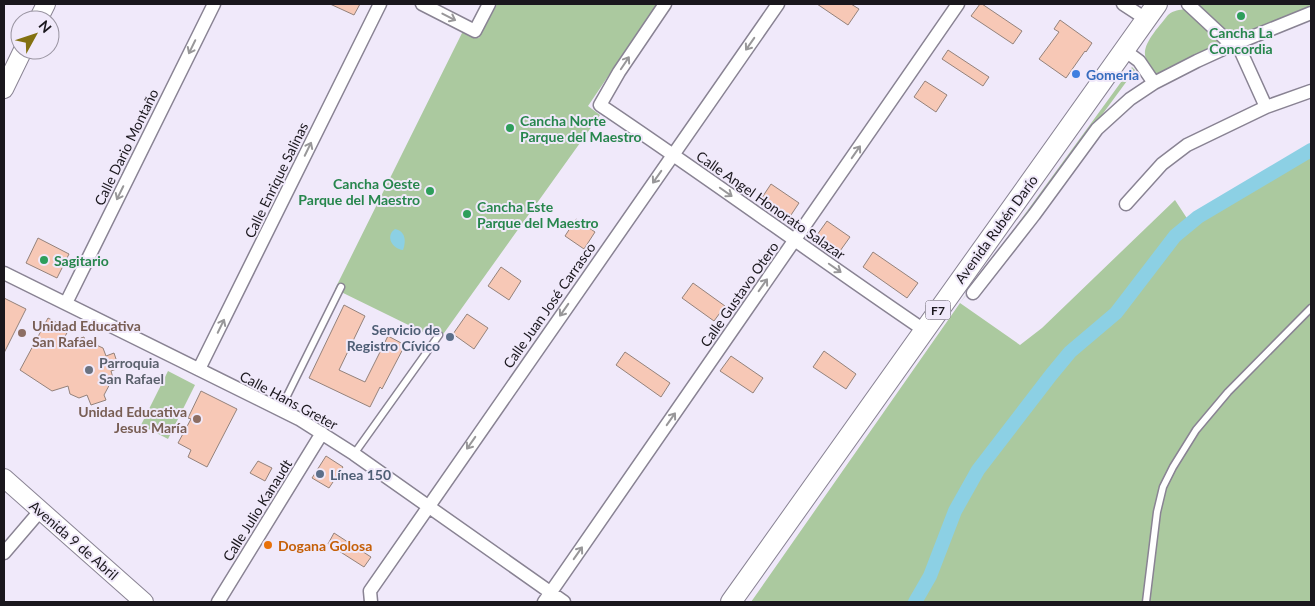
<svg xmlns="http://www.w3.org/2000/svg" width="1315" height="606" viewBox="0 0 1315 606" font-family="Lato,sans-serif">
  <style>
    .green { fill: #abc99f }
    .water { fill: #8cd0e4 }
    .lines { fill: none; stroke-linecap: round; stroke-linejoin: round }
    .canal { stroke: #8cd0e4; stroke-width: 14 }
    .building { fill: #f7c8b6; stroke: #94827b }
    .service-casing { stroke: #898393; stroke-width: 9 }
    .minor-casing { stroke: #898393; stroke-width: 15 }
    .secondary-casing { stroke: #898393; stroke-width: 20 }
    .trunk-casing { stroke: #898393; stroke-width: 22 }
    .service { stroke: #fff; stroke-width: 6 }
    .minor { stroke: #fff; stroke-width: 12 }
    .secondary { stroke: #fff; stroke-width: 18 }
    .trunk { stroke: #fff; stroke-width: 20 }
    .oneway { stroke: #989799 }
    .leisure-dot { fill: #2e9e5b; stroke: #f0e9fa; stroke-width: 2 }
    .shop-dot { fill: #3f7fe0; stroke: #f0e9fa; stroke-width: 2 }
    .education-dot { fill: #8d6e63; stroke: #f0e9fa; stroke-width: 2 }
    .service-dot { fill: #5c6f8a; stroke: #f0e9fa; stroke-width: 2 }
    .worship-dot { fill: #6b7280; stroke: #f0e9fa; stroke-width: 2 }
    .food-dot { fill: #e8710a; stroke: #f0e9fa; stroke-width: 2 }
    .labels { text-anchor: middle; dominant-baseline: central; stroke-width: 4; stroke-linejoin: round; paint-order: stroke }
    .shield { fill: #f0e9fa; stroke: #5a565f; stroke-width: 1 }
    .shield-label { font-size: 12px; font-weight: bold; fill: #1a171d }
    .leisure-label { font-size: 14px; font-weight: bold; fill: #27864d; stroke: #f0e9fa; text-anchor: start }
    .shop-label { font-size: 14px; font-weight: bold; fill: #366cbe; stroke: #f0e9fa; text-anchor: start }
    .street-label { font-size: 14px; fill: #1a171d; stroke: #f0e9fa }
    .education-label { font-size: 14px; font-weight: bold; fill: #785e54; stroke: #f0e9fa; text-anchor: start }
    .service-label { font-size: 14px; font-weight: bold; fill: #4e5e75; stroke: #f0e9fa; text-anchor: end }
    .worship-label { font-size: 14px; font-weight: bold; fill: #5b616d; stroke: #f0e9fa; text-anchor: start }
    .food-label { font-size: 14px; font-weight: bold; fill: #c56008; stroke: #f0e9fa; text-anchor: start }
  </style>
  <rect width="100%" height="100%" fill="#f0e9fa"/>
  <path class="green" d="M497,4H657L588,106L600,115L439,340L335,289L463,31L479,38Z
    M1196,4H1311V9L1240,38L1232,37Z
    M1186,9L1220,39L1222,45L1156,76C1153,70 1149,65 1146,59C1140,45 1160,26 1168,15C1174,10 1179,10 1186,9Z
    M1132,67L1135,70L1032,210L960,303L1020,345L1042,328L1175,200L1192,226L1311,154V602H751L960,303Z
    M168,371L195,385L168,439L141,425Z"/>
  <path class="water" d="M395,229C406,231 406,242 403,250C392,249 385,236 395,229Z"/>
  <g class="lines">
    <path class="canal" d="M915,602L930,576L955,511L978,470L1051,375L1070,352L1116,313L1175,236L1198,217L1311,150"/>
  </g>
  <path class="building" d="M330,4H360L354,15Z
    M817,4H851L859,9L848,25Z
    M980,4H982L1022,31L1013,44L971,16Z
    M1060,20L1092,43L1086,52L1085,51L1066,78L1039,59L1059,32L1054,29Z
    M948,50L989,77L983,86L942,59Z
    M925,81L947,95L936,112L914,97Z
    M771,184L799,203L789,218L761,199Z
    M576,219L595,232L584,249L565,236Z
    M827,221L850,237L840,251L817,235Z
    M38,238L69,254L57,278L26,263Z
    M873,252L918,283L907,298L863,267Z
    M501,267L521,281L509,300L488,286Z
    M693,283L725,306L714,321L682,298Z
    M4,298L26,309L4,353Z
    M344,305L365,316L339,370L365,382L388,336L405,345L382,389L380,387L370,407L309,378Z
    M467,314L488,328L474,349L453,334Z
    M48,318L69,329L61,344L84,337L87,346L94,344L103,348L106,356L114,353L119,368L111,371L113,378L104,395L106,400L91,405L87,395L79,398L70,394L68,386L52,391L20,370Z
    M824,351L856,374L846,389L813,367Z
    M625,352L670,383L661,397L616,365Z
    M731,356L763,378L753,393L720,371Z
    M201,391L237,409L207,467L188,457L191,450L178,443L191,419L188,418Z
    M326,456L343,467L329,488L312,478Z
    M258,461L272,468L265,481L250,473Z
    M334,533L371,557L364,567L328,544Z"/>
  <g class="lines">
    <defs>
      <path id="service" d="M280,410L341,287
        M354,454L439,335
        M1146,602L1157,512L1163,487L1173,467L1196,430L1228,392L1311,308"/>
      <path id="minor" d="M422,4L475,31L489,4
        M665,4L619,72L600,105C709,178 815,256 924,330
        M1123,4L1146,19
        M1188,4L1232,45
        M1237,43L1266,107
        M1124,50L1139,61L1154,83
        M1126,204L1162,164L1187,145L1266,107L1311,91
        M4,273L299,419L354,454L564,602
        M973,293L1034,215L1097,129L1130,99L1154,83L1197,61L1232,45L1311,13
        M66,303L214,4
        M199,369L380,4
        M4,553L40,511
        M218,602L322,433
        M371,602L370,591L778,4
        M544,602L958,4"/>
      <path id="secondary" d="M38,20L46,4
        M4,89L23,50
        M4,478L144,602"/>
      <path id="trunk" d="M731,602L1157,4"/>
    </defs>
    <use href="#service" class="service-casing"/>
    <use href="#minor" class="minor-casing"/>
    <use href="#secondary" class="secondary-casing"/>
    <use href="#trunk" class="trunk-casing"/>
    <use href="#service" class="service"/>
    <use href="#minor" class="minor"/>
    <use href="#secondary" class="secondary"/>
    <use href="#trunk" class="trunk"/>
  </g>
  <defs><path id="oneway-shaft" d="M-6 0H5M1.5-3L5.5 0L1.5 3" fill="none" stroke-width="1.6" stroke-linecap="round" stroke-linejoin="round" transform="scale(1.25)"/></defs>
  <g class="oneway">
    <use href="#oneway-shaft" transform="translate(449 17) rotate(27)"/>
    <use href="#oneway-shaft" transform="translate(750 44) rotate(125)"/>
    <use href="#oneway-shaft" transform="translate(192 47) rotate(116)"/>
    <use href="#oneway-shaft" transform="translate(625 63) rotate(-56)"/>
    <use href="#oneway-shaft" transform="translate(308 149) rotate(-64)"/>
    <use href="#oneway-shaft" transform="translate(856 152) rotate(-55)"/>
    <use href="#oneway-shaft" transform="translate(657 177) rotate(125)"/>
    <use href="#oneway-shaft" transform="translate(726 192) rotate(35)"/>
    <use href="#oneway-shaft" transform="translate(120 193) rotate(116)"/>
    <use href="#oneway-shaft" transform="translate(835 268) rotate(35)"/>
    <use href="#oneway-shaft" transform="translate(763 285) rotate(-55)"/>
    <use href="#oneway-shaft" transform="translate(564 310) rotate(125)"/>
    <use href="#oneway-shaft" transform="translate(221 326) rotate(-64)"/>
    <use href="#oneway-shaft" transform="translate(671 419) rotate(-55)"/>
    <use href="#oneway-shaft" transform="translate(471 443) rotate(125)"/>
    <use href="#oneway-shaft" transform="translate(578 553) rotate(-55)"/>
  </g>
  <g class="leisure-dot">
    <circle cx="1241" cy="16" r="5"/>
    <circle cx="510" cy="128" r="5"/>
    <circle cx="430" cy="191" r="5"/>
    <circle cx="467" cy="214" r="5"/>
    <circle cx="44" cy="260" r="5"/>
  </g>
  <circle class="shop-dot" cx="1076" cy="74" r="5"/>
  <g class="education-dot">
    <circle cx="22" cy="333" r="5"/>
    <circle cx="197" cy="419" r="5"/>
  </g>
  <g class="service-dot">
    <circle cx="450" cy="337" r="5"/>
    <circle cx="320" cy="474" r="5"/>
  </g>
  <circle class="worship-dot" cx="89" cy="370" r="5"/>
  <circle class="food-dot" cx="268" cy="545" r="5"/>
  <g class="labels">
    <rect class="shield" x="925.5" y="300.5" width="25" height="19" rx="4"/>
    <g class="shield-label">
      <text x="938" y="310">F7</text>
    </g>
    <g class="leisure-label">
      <text x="1241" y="32" text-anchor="middle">Cancha La<tspan x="1241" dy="16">Concordia</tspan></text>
      <text x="520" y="120">Cancha Norte<tspan x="520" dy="16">Parque del Maestro</tspan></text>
      <text x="420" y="183" text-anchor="end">Cancha Oeste<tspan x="420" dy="16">Parque del Maestro</tspan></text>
      <text x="477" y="206">Cancha Este<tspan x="477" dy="16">Parque del Maestro</tspan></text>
      <text x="54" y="260">Sagitario</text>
    </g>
    <g class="shop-label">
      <text x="1086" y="74">Gomeria</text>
    </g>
    <g class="street-label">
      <text transform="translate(126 147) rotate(-64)">Calle Dario Montaño</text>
      <text transform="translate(276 180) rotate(-64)">Calle Enrique Salinas</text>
      <text transform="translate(771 205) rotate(35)">Calle Angel Honorato Salazar</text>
      <text transform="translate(996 229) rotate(-54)">Avenida Rubén Darío</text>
      <text transform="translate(739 294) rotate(-55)">Calle Gustavo Otero</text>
      <text transform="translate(549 305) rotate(-55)">Calle Juan José Carrasco</text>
      <text transform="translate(289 400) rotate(28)">Calle Hans Greter</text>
      <text transform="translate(257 510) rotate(-58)">Calle Julio Kanaudt</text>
      <text transform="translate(74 540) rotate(41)">Avenida 9 de Abril</text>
    </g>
    <g class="education-label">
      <text x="32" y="325">Unidad Educativa<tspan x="32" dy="16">San Rafael</tspan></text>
      <text x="187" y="411" text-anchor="end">Unidad Educativa<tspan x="187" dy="16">Jesus María</tspan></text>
    </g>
    <g class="service-label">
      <text x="440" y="329">Servicio de<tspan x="440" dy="16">Registro Cívico</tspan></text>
      <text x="330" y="474" text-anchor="start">Línea 150</text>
    </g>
    <g class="worship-label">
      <text x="99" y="362">Parroquia<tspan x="99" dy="16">San Rafael</tspan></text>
    </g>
    <g class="food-label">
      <text x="278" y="545">Dogana Golosa</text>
    </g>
  </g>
  <rect width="1315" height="606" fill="none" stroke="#1a171d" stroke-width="10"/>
  <g transform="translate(35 35) rotate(50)"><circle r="24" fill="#f0e9fa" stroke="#9a95a2"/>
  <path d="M0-4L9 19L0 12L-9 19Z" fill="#837111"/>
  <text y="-8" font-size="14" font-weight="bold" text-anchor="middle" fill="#1a171d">N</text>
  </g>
</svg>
